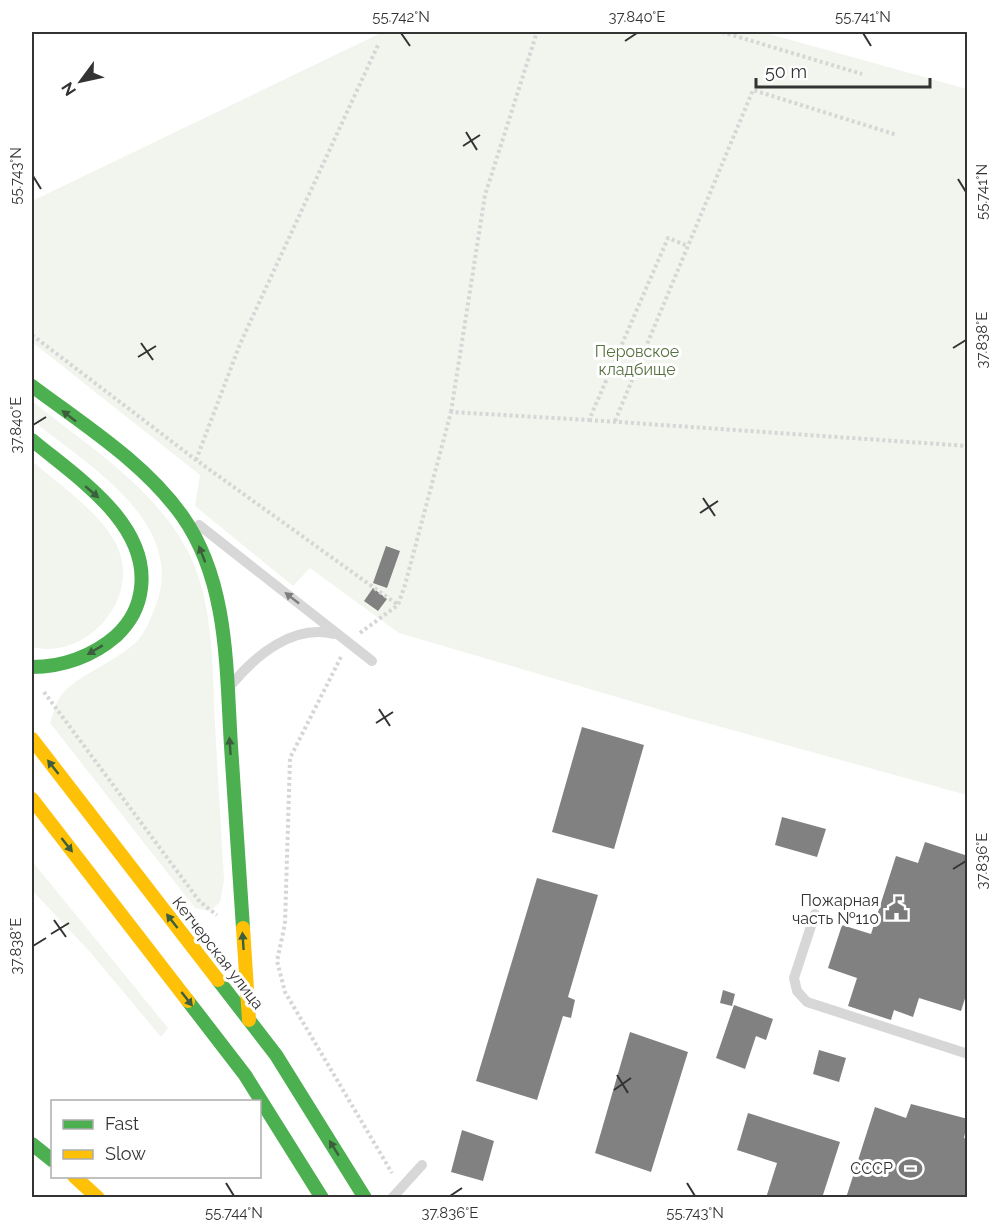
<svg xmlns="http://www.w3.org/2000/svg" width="999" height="1229" viewBox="0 0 999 1229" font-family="Raleway,sans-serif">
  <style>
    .green { fill: #f1f5ed }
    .building { fill: #818181 }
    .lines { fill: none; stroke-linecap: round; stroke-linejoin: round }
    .path { stroke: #d6d6d6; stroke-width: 4; stroke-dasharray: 3 3; stroke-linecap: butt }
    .lane { stroke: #d7d7d7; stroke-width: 10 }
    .fast { stroke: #4caf50; stroke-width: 14 }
    .slow { stroke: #ffc107; stroke-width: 14 }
    .oneway { fill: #3c5e3d }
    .oneway2 { fill: #7d7d7d }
    .ticks { fill: none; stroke: #333; stroke-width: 2 }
    .labels { text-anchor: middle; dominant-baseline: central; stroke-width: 6; stroke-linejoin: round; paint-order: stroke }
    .park-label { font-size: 16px; fill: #56703f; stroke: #fff }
    .poi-label { font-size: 16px; fill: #333; stroke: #fff; text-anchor: end }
    .street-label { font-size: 16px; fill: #333; stroke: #fff }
    .neatline { fill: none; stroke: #333; stroke-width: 2 }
    .ticks-label { font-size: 15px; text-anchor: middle; fill: #333 }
  </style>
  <rect width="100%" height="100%" fill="#fff"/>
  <path class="green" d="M383,32H762L967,89V795L685,717L399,633L310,568L293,586L195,506L200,475L32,342V201Z
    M32,401C83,442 146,482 181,539C215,594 212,663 215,725C218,777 221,828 224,880L220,902L210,911L195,908L50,723C53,715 55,705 60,697C71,678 118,661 137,641C146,632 151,617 156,605C187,522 86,464 32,420Z
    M32,461C57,483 101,513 116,544C143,597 87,661 32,647Z
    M32,861L168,1028L161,1037L90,952L32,890Z"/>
  <path class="building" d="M386,546L400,551L387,588L373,583Z
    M373,588L387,599L378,611L364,601Z
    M582,727L644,745L614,849L552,832Z
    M782,817L826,829L817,857L775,845Z
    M925,842L968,856V989L961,1011L919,998L913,1017L894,1010L891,1020L848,1006L857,978L828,968L842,925L871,934L896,856L918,863Z
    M537,878L598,895L568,997L575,1000L571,1018L563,1016L537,1100L476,1081Z
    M723,990L735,994L732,1006L720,1003Z
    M734,1005L773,1019L766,1040L756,1036L745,1069L716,1058Z
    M630,1032L688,1052L651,1172L595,1153Z
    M819,1050L846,1058L839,1082L813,1074Z
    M911,1104L968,1119L964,1138L968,1139V1198H846L875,1107L906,1118Z
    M748,1113L840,1142L822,1198H766L777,1163L737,1150Z
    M462,1130L494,1141L483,1181L451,1172Z"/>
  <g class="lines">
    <path class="path" d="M722,32L862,74
      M32,335L196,460L398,605
      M451,412L485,195L537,32
      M589,420L968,446
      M615,421L753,90L897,135
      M196,460L240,344L378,45
      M360,633L398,605L405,585L451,412L589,420L668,238L688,246
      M341,657L290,758L285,924L277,961L285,992L392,1173
      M44,692L200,902L217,915"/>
    <path class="lane" d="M199,525L372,661
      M231,685C256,655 293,624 334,634
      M815,914L794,978L797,991L807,1002L968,1054
      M392,1198L422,1165"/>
    <path class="fast" d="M32,386C84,425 145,463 183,517C229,583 226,670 231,746C235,807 239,868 243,928
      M32,440C76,477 149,523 141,588C139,607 130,623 116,636C93,656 63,667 32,667
      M218,980L276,1055L365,1198
      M188,1001L245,1075L322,1198
      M32,1144L52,1160"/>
    <path class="slow" d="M32,739L218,980
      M32,799L188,1001
      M243,928L249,1020
      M74,1176L98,1198"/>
  </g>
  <defs><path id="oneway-solid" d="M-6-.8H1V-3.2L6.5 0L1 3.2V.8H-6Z" transform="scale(1.5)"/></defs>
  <g class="oneway">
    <use href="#oneway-solid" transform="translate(69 416) rotate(-142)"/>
    <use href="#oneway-solid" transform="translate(92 492) rotate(41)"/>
    <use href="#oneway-solid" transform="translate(202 554) rotate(-111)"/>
    <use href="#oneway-solid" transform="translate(95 650) rotate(149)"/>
    <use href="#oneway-solid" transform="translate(230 746) rotate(-94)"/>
    <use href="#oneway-solid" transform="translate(53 767) rotate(-128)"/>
    <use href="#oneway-solid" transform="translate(67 845) rotate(52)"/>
    <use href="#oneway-solid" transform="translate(172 921) rotate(-128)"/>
    <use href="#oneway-solid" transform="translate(243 941) rotate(-94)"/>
    <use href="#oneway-solid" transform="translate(187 999) rotate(52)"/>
    <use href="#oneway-solid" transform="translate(334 1148) rotate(-122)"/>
  </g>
  <use class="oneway2" href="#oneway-solid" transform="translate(292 598) rotate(-142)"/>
  <path class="ticks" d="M401,33L410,46M863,33L871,46M625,41L637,33M466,132L477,150M463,146L480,135M33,176L41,189M958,179L966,192M141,343L153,360M953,348L966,340M138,357L156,346M33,425L46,417M703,498L715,516M700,513L718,501M379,709L390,726M376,723L393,712M953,869L966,861M54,920L66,937M51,934L69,923M33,946L46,938M617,1075L628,1093M614,1090L631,1078M226,1183L234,1196M687,1183L695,1196M450,1196L462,1188"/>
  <defs>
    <symbol id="civic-bare" viewBox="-9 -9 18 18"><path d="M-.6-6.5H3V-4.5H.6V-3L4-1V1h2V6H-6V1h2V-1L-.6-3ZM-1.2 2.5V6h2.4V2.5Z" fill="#7a7a7a" stroke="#fff" stroke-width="2.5" paint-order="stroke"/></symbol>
    <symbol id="stadium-bare" viewBox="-9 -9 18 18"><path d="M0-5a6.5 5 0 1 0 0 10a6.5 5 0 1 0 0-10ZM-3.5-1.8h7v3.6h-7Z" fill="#7a7a7a" stroke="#fff" stroke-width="2.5" paint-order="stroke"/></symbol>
  </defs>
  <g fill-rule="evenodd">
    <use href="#civic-bare" x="880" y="892" width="33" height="33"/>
    <use href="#stadium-bare" x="894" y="1152" width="33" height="33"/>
  </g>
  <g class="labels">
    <g class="park-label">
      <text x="637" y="351">Перовское<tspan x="637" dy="18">кладбище</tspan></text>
    </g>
    <g class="poi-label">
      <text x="879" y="900">Пожарная<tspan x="879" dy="18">часть №110</tspan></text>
      <text x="893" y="1168">СССР</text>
    </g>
    <g class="street-label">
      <text transform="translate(218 953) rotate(52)">Кетчерская улица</text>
    </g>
  </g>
  <rect width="999" height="1229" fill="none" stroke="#ffffff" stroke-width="66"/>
  <rect x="51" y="1100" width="210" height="78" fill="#ffffff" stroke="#adadad" stroke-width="1.5"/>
  <rect x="63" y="1120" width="30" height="9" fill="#4caf50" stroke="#adadad" stroke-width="1.5"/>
  <text x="105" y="1130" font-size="18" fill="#333333">Fast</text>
  <rect x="63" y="1150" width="30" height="9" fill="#ffc107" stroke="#adadad" stroke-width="1.5"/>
  <text x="105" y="1160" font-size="18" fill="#333333">Slow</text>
  <g transform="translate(81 81) rotate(237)" stroke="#ffffff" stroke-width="4.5" paint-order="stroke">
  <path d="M0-4.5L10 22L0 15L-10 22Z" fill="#333333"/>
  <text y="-9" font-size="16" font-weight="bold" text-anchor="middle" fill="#333333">N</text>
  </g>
  <path d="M756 78v9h174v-9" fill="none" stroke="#333333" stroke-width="3"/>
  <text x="765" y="78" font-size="18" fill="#333333" stroke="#ffffff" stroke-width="4.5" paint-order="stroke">50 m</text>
  <rect x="33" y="33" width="933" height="1163" class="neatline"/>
  <g class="ticks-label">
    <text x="401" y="22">55.742°N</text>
    <text x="637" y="22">37.840°E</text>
    <text x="863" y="22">55.741°N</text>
    <text transform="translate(16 176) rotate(-90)" y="5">55.743°N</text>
    <text transform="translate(982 192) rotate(-90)" y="5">55.741°N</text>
    <text transform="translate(982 340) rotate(-90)" y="5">37.838°E</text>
    <text transform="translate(16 425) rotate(-90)" y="5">37.840°E</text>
    <text transform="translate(982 861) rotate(-90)" y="5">37.836°E</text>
    <text transform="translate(16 946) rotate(-90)" y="5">37.838°E</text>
    <text x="234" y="1218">55.744°N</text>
    <text x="450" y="1218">37.836°E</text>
    <text x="695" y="1218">55.743°N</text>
  </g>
</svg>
